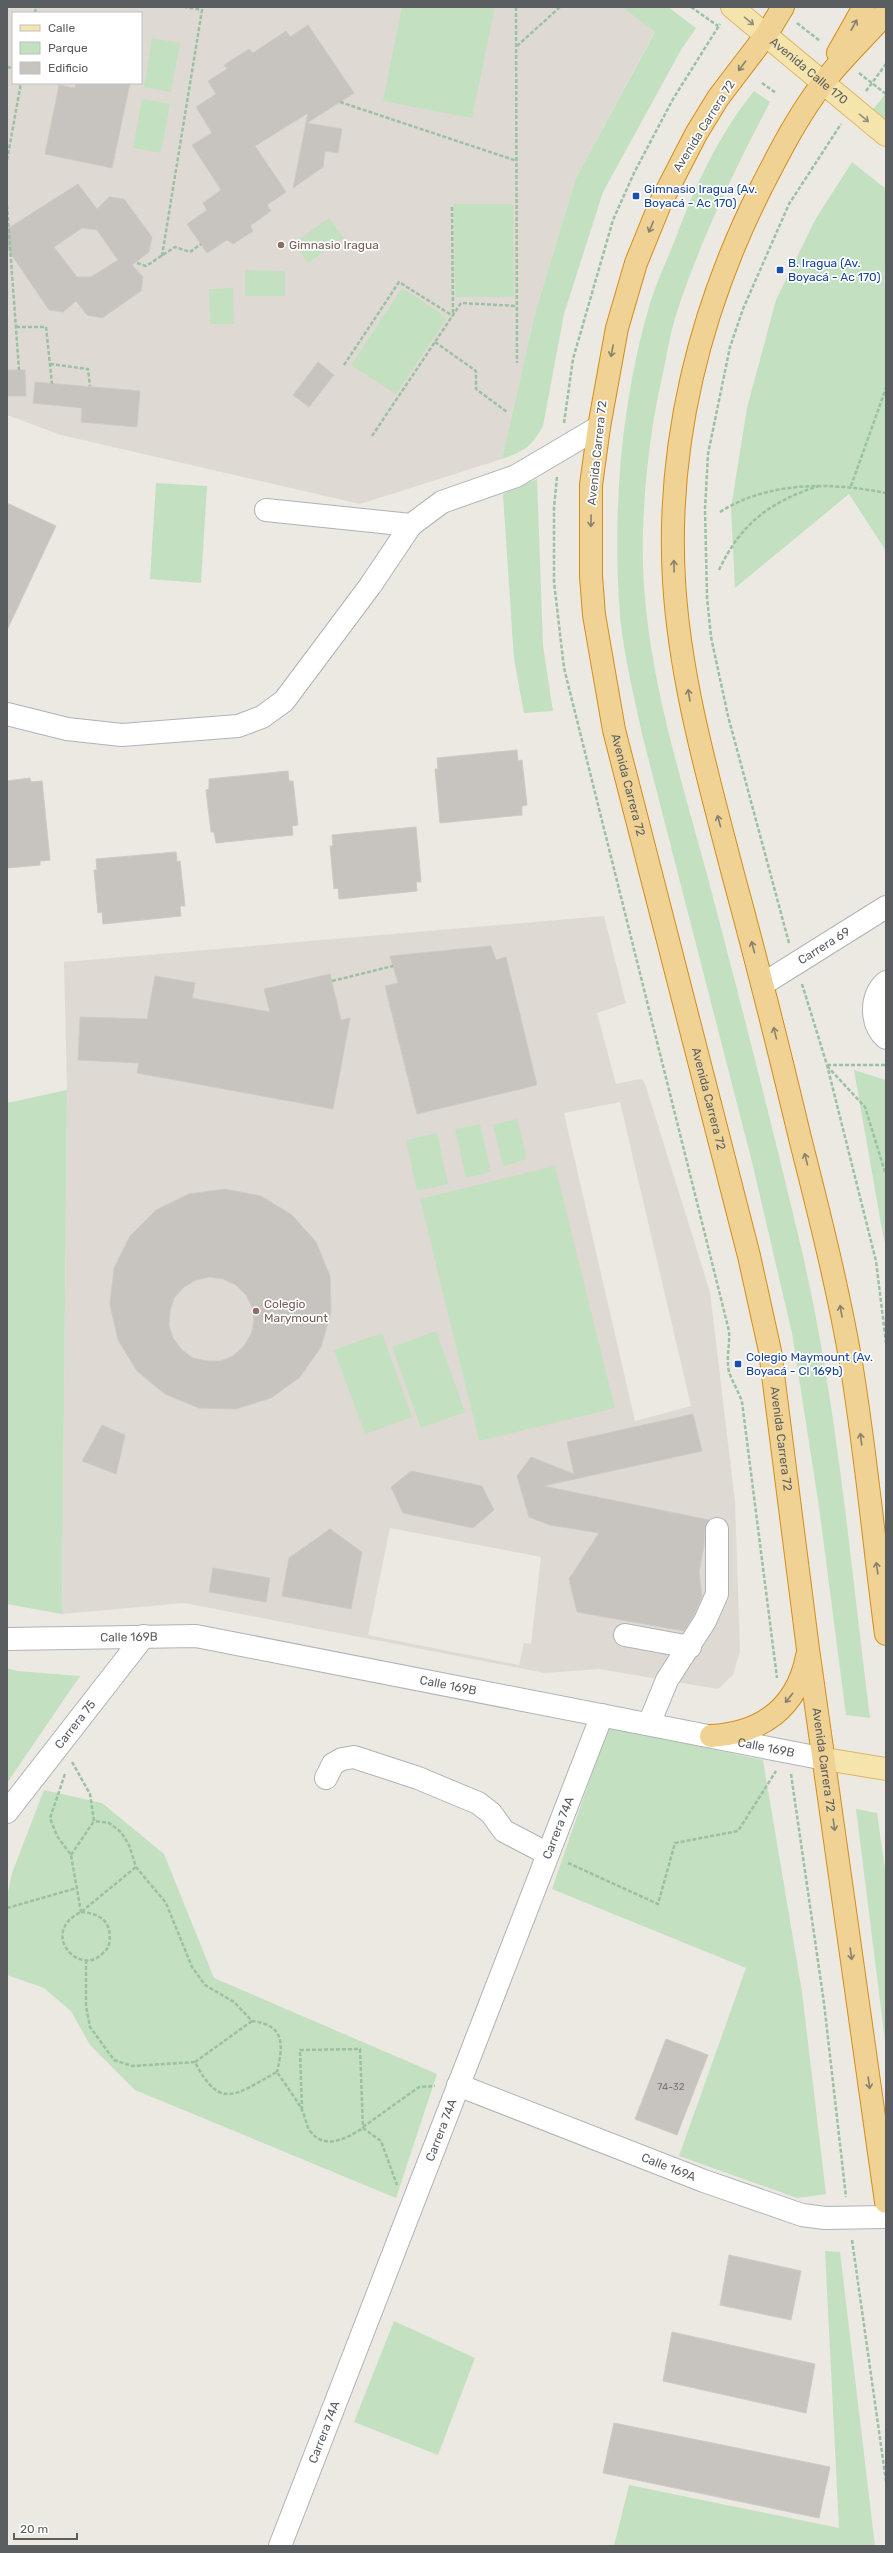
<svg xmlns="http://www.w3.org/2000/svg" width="893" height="2553" viewBox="0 0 893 2553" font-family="Rubik,sans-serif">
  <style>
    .education { fill: #dedad3; fill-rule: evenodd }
    .green { fill: #c3e0c1 }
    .building { fill: #c7c3bf; stroke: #cfcac1; fill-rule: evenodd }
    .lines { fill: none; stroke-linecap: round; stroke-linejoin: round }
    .minor-casing { stroke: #afb3b6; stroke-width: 24 }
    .major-casing { stroke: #e0b666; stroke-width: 24 }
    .highway-casing { stroke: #d48d19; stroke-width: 24 }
    .path { stroke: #9bc1a3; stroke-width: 2.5; stroke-dasharray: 4 2; stroke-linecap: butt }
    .minor { stroke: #fff; stroke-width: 22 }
    .major { stroke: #f5e5ad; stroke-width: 22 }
    .highway { stroke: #f0d294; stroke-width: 22 }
    .oneway { stroke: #908d7c }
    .oneway2 { stroke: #878170 }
    .transit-dot { fill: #1a4fb4; stroke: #fff; stroke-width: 1.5 }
    .education-dot { fill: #8d6e63; stroke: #fff; stroke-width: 1.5 }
    .labels { text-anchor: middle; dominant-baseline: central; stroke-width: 3.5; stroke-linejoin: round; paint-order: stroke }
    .number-label { font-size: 10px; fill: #757778 }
    .street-label { font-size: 12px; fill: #5a5e61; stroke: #fff }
    .transit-label { font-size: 12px; fill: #164399; stroke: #fff; text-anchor: start }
    .education-label { font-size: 12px; fill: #785e54; stroke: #fff; text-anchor: start }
  </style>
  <rect width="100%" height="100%" fill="#ebe9e2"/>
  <path class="education" d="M7,7H622L655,31L576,178L535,313L502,459L360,504L61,435L7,415ZM13,13H141V83H13Z
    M604,916L626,1003L597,1013L616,1084L639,1079L643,1080L646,1087L710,1292L735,1502L740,1651L733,1675L718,1689L599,1669L545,1673L184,1603L62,1614L67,1090L64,962ZM620,1102L691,1406L635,1421L564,1113ZM390,1528L541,1557L531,1644L524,1643L519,1665L368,1635Z"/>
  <path class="green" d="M402,7H495L472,118L383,101Z
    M622,7H668L696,28L681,50L603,192L564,314L543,426C531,447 525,451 502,459L535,313L576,178L655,32Z
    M152,38L180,43L171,92L144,87Z
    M754,91L770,102C734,171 700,241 676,315C670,334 667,354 663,373C651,425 645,476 643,530C639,651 678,766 709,882C741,1003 772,1125 801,1247C837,1401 850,1561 870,1718L846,1715L819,1507L792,1333L752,1162L642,734C633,690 621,646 619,601C613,502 622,398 650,303C657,281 667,260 675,240C695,186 718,136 754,91Z
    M886,93V124L871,112Z
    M142,99L170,104L161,153L133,148Z
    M852,162L886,189V551L849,494L735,588L731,508L747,408L776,300L815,220Z
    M454,204H513L514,297H455Z
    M329,218L344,238L308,263L294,243Z
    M245,270L285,271V296H245Z
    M233,288L234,324H210L209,289Z
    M402,288L447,318L396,394L351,365Z
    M537,479L543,646L553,711L524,713L514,659L503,494Z
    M156,483L207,486L201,583L150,579Z
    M854,1070L886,1080V1248L881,1224Z
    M67,1090L62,1614L7,1604V1103Z
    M517,1119L527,1159L503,1166L493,1125Z
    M480,1124L491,1172L466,1178L455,1129Z
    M437,1133L448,1184L417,1191L406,1140Z
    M555,1166L615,1408L479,1441L420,1199Z
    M436,1331L465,1412L421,1428L392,1347Z
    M382,1333L412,1417L365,1434L334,1350Z
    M7,1668L17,1671L80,1676L7,1783Z
    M608,1727L763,1760L802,1992L826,2194L797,2198L679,2156L746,1968L552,1889Z
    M44,1790L102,1803L164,1854L214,1978L437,2074L396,2198L135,2090L90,2045L71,2011L44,1988L7,1975V1898L12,1873Z
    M856,1809L877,1813L886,1875V2049Z
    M825,2251L840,2252L875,2546H614L629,2485L839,2528Z
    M394,2321L475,2358L438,2455L354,2422Z"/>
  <path class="building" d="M308,25L354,93L307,123L342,129L338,153L325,151L323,167L293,188L308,113L255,146L286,192L267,205L271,211L250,226L253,231L233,244L227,240L207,253L187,224L207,210L203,203L221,190L192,145L212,133L196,107L216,94L208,81L227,69L224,65L249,49L253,53L286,31L290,37Z
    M76,83H130L112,168L45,154L59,85L75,88Z
    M78,184L97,209L109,197L124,199L152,237L149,252L132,265L143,277L141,291L102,318L87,315L76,301L63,312L49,310L7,248V229ZM82,228L97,230L118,260L91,277H77L54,247Z
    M318,362L334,375L309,407L293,395Z
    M7,370H25L26,396H7Z
    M35,382L140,391L137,427L81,422L82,408L33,403Z
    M7,503L56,526L7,630Z
    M517,750L518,761L522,760L527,805L522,806V815L440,823L435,769H438L437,758Z
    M288,771L289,781H293L298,825L292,826L293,835L216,843L214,832H211L206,790L209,789V779Z
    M30,778L31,782L42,781L50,860L40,861V865L7,868V781Z
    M416,827L421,882H416L417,891L339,899L338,888L334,889L330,846H333L332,835Z
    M176,852L177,862L180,861L185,906H180L181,916L103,924L102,912L98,913L94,870H97L96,859Z
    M491,946L496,960L506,957L537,1085L417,1114L385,986L398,983L390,956Z
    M330,974L341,1020L350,1018L333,1109L137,1073L139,1063L78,1060L80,1017L147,1019L155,976L195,983L192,998L270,1012L264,989Z
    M225,1189L261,1196L292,1215L316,1242L330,1276L331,1312L321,1347L300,1377L271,1398L236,1409L199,1408L165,1394L137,1371L118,1340L110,1304L114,1268L130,1236L156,1210L189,1194ZM210,1277L223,1279L236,1285L246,1295L252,1307L254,1321L251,1334L244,1346L233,1356L220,1361H207L193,1358L182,1350L173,1338L169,1325L170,1311L174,1298L184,1287L196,1280Z
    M693,1414L702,1451L543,1486L709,1520L705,1529L704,1545L699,1572L702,1596L694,1615L684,1631L577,1612L569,1579L599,1533L550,1525L529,1517L517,1476L531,1457L574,1474L567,1442Z
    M102,1425L125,1435L116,1474L82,1461Z
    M411,1471L482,1486L494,1510L473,1528L403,1513L391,1487Z
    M330,1529L362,1552L351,1609L282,1596L289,1558Z
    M213,1568L270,1578L266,1602L209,1592Z
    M666,2039L708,2055L677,2135L635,2119Z
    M729,2255L801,2271L791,2320L720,2305Z
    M672,2332L815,2364L806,2413L663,2381Z
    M614,2423L830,2467L819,2518L603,2473Z"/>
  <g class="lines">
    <defs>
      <g id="minor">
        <path d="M266,510L411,525"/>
        <path d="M7,714L67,729L122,735L238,726L262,717L284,701L370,586L411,525L442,502L516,476L599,427"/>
        <path d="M886,982C870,995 870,1024 886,1038"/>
        <path id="s1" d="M763,984L886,907"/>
        <path d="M625,1635L690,1647"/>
        <path id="s2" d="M7,1639L196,1636L825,1759"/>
        <path d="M649,1724L667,1680L705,1621L717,1594V1529"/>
        <path d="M326,1778L333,1764L342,1759L354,1757L418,1778L478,1803L491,1813L504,1831L548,1854"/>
        <path id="s3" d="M7,1812L144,1636"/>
        <path id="s4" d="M458,2085L704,2181L802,2215L825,2218L886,2217"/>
        <path id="s5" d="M280,2546L602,1715"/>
      </g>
      <g id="major">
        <path id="s6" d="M732,7L886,135"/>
        <path d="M825,1759L886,1769"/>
      </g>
      <g id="highway">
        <path id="s7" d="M783,7L766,35L718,98L696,134L660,204L636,263L617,328L599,427L591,485V576L594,615L614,730L749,1256L770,1351L808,1649L886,2202"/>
        <path d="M886,13C865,37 842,58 823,83C799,114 780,151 762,186C700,308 666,444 674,581C680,681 708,777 733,874C757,962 779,1050 800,1138C819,1213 838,1288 851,1363C866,1453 874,1544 886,1634"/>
        <path d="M838,53L864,7"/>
        <path d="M711,1736C762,1733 797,1708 807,1656"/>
      </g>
    </defs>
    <use href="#minor" class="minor-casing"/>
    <use href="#major" class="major-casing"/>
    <use href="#highway" class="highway-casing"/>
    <path class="path" d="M516,7L517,363
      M691,7L718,26
      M35,13L36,7
      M797,23L820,41
      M517,46L560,7
      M7,67L13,68
      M859,73L886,94
      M762,83L776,93
      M866,91L886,64
      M340,102L517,161
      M7,160L21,83
      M7,205L19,370
      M452,207L453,316
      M162,256L202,10L185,7
      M137,263L146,266L175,247L190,252L201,244
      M16,327H46L52,384
      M435,342L476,371V389L507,412
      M50,364L88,369L90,386
      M344,365L399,282L453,316
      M564,423L573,359L613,220L634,173L673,99L720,24
      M372,436L461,303L517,306
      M557,477L554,508V582L564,668L729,1331C730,1345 726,1358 729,1372C732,1381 739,1392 742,1402L777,1678
      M851,486L886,388
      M720,512C769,481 831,482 886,493
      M719,570C741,523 771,501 819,486
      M789,943L728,716L711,637L707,597L705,509L708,454L730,347L743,309L789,204L841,124
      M332,981L393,966
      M802,984L827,1065L876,1261L886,1343
      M827,1065H886
      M827,1066L865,1107L886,1175
      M72,1762L90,1794L94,1821L109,1823L121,1832L129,1845L136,1867L166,1903L192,1967L205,1985L234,2002L252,2021C286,2025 283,2046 277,2072
      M65,1774L50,1818L57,1836L71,1855L81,1912
      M791,1774L824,2003L846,2197
      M71,1855L94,1821
      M568,1863L658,1904L675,1843L738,1831L776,1771
      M7,1908L77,1888
      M81,1912C101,1913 113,1923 109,1944C109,1948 106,1950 102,1954C80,1977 38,1933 81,1912L136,1867
      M86,1960V2006L90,2027L114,2060L132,2066L195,2062C221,2112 236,2094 277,2072C285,2084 294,2096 301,2108C305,2115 306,2125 310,2131C325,2151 347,2138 363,2128L381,2141L397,2185
      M195,2062L252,2021
      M302,2110L300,2050L360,2049L363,2128
      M363,2127L419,2087L435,2086
      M852,2240L886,2481"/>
    <use href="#minor" class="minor"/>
    <use href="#major" class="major"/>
    <use href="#highway" class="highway"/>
  </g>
  <defs><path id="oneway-shaft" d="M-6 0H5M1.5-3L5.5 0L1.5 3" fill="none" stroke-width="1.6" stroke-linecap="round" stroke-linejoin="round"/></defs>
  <g class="oneway">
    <use href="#oneway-shaft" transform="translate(749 21) rotate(39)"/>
    <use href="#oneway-shaft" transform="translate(864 118) rotate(39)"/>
  </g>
  <g class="oneway2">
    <use href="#oneway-shaft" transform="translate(854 25) rotate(-61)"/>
    <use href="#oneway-shaft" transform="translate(742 66) rotate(127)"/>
    <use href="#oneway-shaft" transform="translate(651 227) rotate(112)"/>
    <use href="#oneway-shaft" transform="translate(612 351) rotate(101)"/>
    <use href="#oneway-shaft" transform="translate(591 521) rotate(91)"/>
    <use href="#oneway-shaft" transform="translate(674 566) rotate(-91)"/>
    <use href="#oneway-shaft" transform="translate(689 695) rotate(-99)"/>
    <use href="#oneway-shaft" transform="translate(719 821) rotate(-105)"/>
    <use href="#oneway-shaft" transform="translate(753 947) rotate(-105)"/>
    <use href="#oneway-shaft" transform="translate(775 1033) rotate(-104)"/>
    <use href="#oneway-shaft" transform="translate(806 1159) rotate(-104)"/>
    <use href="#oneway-shaft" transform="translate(841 1311) rotate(-100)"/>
    <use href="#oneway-shaft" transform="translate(861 1439) rotate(-97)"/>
    <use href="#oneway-shaft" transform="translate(877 1568) rotate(-98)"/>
    <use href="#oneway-shaft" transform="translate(789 1698) rotate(129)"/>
    <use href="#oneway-shaft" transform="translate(834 1825) rotate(82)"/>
    <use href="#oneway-shaft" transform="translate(851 1954) rotate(82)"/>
    <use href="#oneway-shaft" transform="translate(869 2083) rotate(82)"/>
  </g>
  <g class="transit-dot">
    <rect x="632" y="192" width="8" height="8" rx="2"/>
    <rect x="776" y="266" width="8" height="8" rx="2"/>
    <rect x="734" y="1360" width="8" height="8" rx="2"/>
  </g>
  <g class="education-dot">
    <circle cx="281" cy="245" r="4"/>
    <circle cx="256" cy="1311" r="4"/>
  </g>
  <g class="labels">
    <g class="number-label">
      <text x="671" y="2087">74-32</text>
    </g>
    <g class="street-label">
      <text stroke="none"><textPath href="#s6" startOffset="100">Avenida Calle 170</textPath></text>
      <text transform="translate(704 126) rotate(-58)">Avenida Carrera 72</text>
      <text transform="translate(597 453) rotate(-84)">Avenida Carrera 72</text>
      <text stroke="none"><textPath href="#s7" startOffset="827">Avenida Carrera 72</textPath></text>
      <text stroke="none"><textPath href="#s1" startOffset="72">Carrera 69</textPath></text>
      <text stroke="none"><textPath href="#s7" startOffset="1151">Avenida Carrera 72</textPath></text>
      <text stroke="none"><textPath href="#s7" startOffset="1499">Avenida Carrera 72</textPath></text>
      <text stroke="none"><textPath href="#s2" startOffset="122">Calle 169B</textPath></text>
      <text stroke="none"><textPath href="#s2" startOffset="446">Calle 169B</textPath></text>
      <text stroke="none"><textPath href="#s3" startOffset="111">Carrera 75</textPath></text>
      <text stroke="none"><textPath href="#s2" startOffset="770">Calle 169B</textPath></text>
      <text stroke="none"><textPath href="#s7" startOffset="1823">Avenida Carrera 72</textPath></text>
      <text stroke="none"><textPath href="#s5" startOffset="770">Carrera 74A</textPath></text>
      <text stroke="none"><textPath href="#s5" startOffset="446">Carrera 74A</textPath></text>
      <text stroke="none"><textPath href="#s4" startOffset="226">Calle 169A</textPath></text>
      <text stroke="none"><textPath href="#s5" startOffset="122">Carrera 74A</textPath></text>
    </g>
    <g class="transit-label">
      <text x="644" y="189">Gimnasio Iragua (Av.<tspan x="644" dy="14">Boyacá - Ac 170)</tspan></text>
      <text x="788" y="263">B. Iragua (Av.<tspan x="788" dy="14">Boyacá - Ac 170)</tspan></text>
      <text x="746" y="1357">Colegio Maymount (Av.<tspan x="746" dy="14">Boyacá - Cl 169b)</tspan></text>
    </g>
    <g class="education-label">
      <text x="289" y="245">Gimnasio Iragua</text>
      <text x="264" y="1304">Colegio<tspan x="264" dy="14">Marymount</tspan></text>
    </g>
  </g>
  <rect width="893" height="2553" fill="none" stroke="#5a5e61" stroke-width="16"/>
  <rect x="12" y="12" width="130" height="72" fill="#ffffff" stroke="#bdbfc0"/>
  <rect x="20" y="25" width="20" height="6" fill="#f5e5ad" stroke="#bdbfc0"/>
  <text x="48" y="32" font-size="12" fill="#5a5e61">Calle</text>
  <rect x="20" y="42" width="20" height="12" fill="#c3e0c1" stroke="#bdbfc0"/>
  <text x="48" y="52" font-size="12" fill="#5a5e61">Parque</text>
  <rect x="20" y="62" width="20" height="12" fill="#c7c3bf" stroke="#bdbfc0"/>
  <text x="48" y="72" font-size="12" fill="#5a5e61">Edificio</text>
  <path d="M14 2533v6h63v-6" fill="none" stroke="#5a5e61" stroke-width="2"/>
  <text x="20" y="2533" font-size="12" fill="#5a5e61" stroke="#ffffff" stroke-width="3" paint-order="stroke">20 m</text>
</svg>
